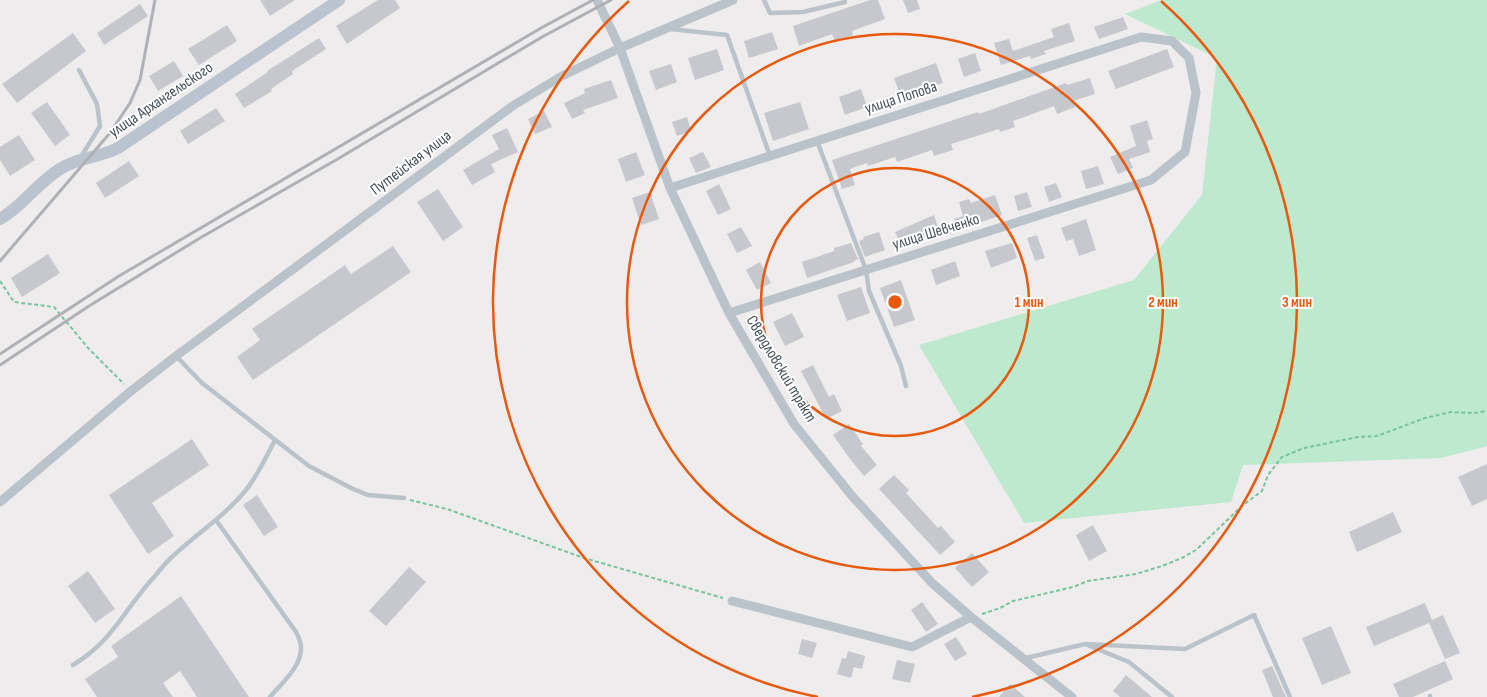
<svg xmlns="http://www.w3.org/2000/svg" width="1487" height="697" viewBox="0 0 1487 697" font-family="'Sofia Sans Condensed',sans-serif">
  <style>
    .green { fill: #bde9ce }
    .building { fill: #c7c8ce }
    .lines { fill: none; stroke-linecap: round; stroke-linejoin: round }
    .path { stroke: #79c39e; stroke-width: 2; stroke-dasharray: 4 2.5; stroke-linecap: butt }
    .lane { stroke: #bbc3ca; stroke-width: 4.5 }
    .street { stroke: #bbc3ca; stroke-width: 9 }
    .secondary { stroke: #bbc4ce; stroke-width: 12 }
    .rail { stroke: #afb1b6; stroke-width: 3 }
    .ring { fill: none; stroke: #e8590c; stroke-width: 2.5 }
    .labels { text-anchor: middle; dominant-baseline: central; stroke-width: 4; stroke-linejoin: round; paint-order: stroke }
    .street-label { font-size: 16px; fill: #464f57; stroke: #fff }
    .centre { fill: #e8590c; stroke: #fff; stroke-width: 2.5 }
    .ring-label { font-size: 15px; text-anchor: middle; font-weight: bold; fill: #e8590c; stroke: #fff; stroke-width: 4; stroke-linejoin: round; paint-order: stroke }
  </style>
  <rect width="100%" height="100%" fill="#eeecec"/>
  <path class="green" d="M1162,0H1487V446L1441,458L1243,465L1231,502L1024,523L919,345L1134,280L1202,195L1217,58L1125,14Z"/>
  <path class="building" d="M260,0H295L270,16Z
    M378,0H395L400,8L347,44L336,26Z
    M870,0H878L885,19L852,31L853,35L835,41L832,34L799,46L793,26Z
    M903,0H917L920,9L908,13Z
    M140,4L148,16L104,45L97,33Z
    M1123,17L1128,29L1099,39L1094,27Z
    M1069,23L1075,41L1044,51L1046,54L1031,59L1030,56L1001,65L994,43L1009,39L1013,51L1054,37L1051,29Z
    M227,25L237,41L199,65L188,49Z
    M772,32L778,49L749,58L744,41Z
    M73,33L86,51L17,103L2,84Z
    M319,38L326,49L292,71L293,74L271,89L272,91L244,108L235,94L268,72L267,71Z
    M717,49L724,70L695,80L688,58Z
    M1167,49L1174,67L1116,89L1108,71Z
    M975,53L981,71L964,77L958,59Z
    M174,61L183,76L158,91L149,76Z
    M936,63L943,83L901,97L894,78Z
    M671,64L677,82L656,90L649,71Z
    M1090,78L1095,94L1073,101L1075,107L1057,114L1054,106L1013,121L1015,127L1000,132L999,129L951,144L953,150L934,156L932,150L897,162L895,157L868,166L867,163L850,169L855,185L842,189L832,160L978,112L979,114L1066,83L1067,85Z
    M611,80L618,98L583,110L585,113L572,119L564,103L585,93L584,89Z
    M861,89L867,107L845,115L839,97Z
    M47,102L70,135L55,146L31,113Z
    M800,102L809,129L773,141L764,113Z
    M216,108L225,121L188,144L180,131Z
    M544,111L552,127L535,134L528,119Z
    M687,117L691,131L677,136L672,122Z
    M1147,120L1153,139L1147,141L1150,152L1129,159L1133,168L1118,174L1110,157L1136,146L1130,126Z
    M507,128L518,152L491,164L495,172L472,185L463,170L499,149L492,135Z
    M19,135L35,160L10,176L0,160V147Z
    M636,152L645,175L626,182L618,159Z
    M703,152L711,167L696,173L689,158Z
    M129,161L139,176L105,198L96,183Z
    M1098,166L1104,184L1086,189L1081,171Z
    M1056,183L1062,197L1049,202L1044,187Z
    M719,184L731,209L718,215L706,191Z
    M438,189L463,227L443,241L417,202Z
    M650,192L659,219L641,225L632,198Z
    M1027,192L1032,207L1018,211L1014,196Z
    M995,195L1002,215L958,230L954,219L963,216L959,202L969,199L971,203Z
    M934,215L940,234L926,239L925,237L902,247L895,232Z
    M1086,219L1096,250L1079,256L1073,239L1066,241L1061,228Z
    M741,227L752,246L737,253L727,234Z
    M879,232L885,250L865,257L859,241L864,239L863,237Z
    M1037,235L1045,258L1035,261L1027,238Z
    M851,243L858,259L854,261V262L807,278L802,262L834,251V248Z
    M1012,243L1017,258L991,268L985,251Z
    M393,246L411,272L253,380L237,357L260,340L252,329L345,265L351,274Z
    M48,254L60,273L22,297L11,278Z
    M955,261L960,276L936,285L931,270Z
    M760,262L771,283L757,290L746,270Z
    M901,280L915,320L894,327L880,288Z
    M861,287L870,313L847,321L837,295Z
    M792,313L804,337L785,346L773,322Z
    M813,365L829,397L834,394L842,411L826,419L801,371Z
    M849,424L863,444L861,446L877,465L864,476L847,455L833,435Z
    M192,439L209,465L152,503L174,536L148,554L109,495Z
    M1487,464V499L1472,506L1458,477Z
    M894,475L909,490L906,493L938,528L941,526L955,542L940,555L879,489Z
    M257,495L278,527L264,536L243,505Z
    M1393,512L1402,532L1357,552L1349,532Z
    M1093,525L1107,551L1089,561L1076,535Z
    M972,553L989,572L972,587L955,568Z
    M409,567L426,582L386,626L369,611Z
    M88,571L115,609L95,623L68,586Z
    M181,596L249,697H197L180,671L163,683L173,697H97L85,679L118,657L111,646Z
    M922,602L938,624L926,632L911,610Z
    M1425,603L1432,620L1443,615L1460,653L1445,659L1429,623L1374,646L1366,627Z
    M1331,626L1351,673L1322,685L1302,638Z
    M956,637L967,654L955,661L944,644Z
    M802,639L817,643L812,658L798,654Z
    M848,651L865,656L862,669L854,667L851,678L837,674L842,658L846,659Z
    M897,660L915,664L910,683L892,679Z
    M1445,661L1453,679L1413,697H1399L1393,684Z
    M1272,666L1286,697H1273L1262,670Z
    M1126,675L1152,697H1120L1113,691Z
    M1010,684L1025,697H999Z"/>
  <g class="lines">
    <path class="path" d="M0,281L14,302L54,307L89,349L124,384
      M410,500L447,509L584,558L723,598
      M982,614L1000,608L1013,601L1073,587L1088,581L1136,574L1162,566L1184,557L1196,550L1243,505L1262,491L1268,475L1282,457L1304,448L1358,437L1377,436L1425,418L1451,412L1474,413L1487,411"/>
    <path class="lane" d="M764,0L770,13L803,12L845,2
      M670,29L727,35L770,156
      M79,70L97,104L100,126L81,157
      M817,141L866,270L869,291L901,366L906,386
      M176,356L202,383L309,466L351,488L368,495L404,498
      M216,520L296,632C298,636 301,642 301,647C302,666 282,683 270,697
      M1085,644L1185,649L1254,615L1290,697
      M1026,658L1085,644L1129,662L1172,697
      M73,665C115,639 124,609 155,576C161,569 166,562 173,556C197,533 225,516 246,490C258,475 266,457 275,440
      M1430,696V697"/>
    <path class="street" d="M597,0L620,48L670,188L729,313L794,424L852,496L932,583L971,617L1072,697
      M670,188L1141,37L1172,41L1189,58L1196,93L1185,152L1151,180L729,313
      M0,502L131,391L176,356L514,105L562,76L620,48L733,0
      M732,601L912,647L971,617"/>
    <path class="secondary" d="M0,219C23,206 37,183 60,169C78,157 99,158 118,148L339,0"/>
    <path class="rail" d="M0,261L110,133L130,103L140,80L155,0
      M0,354L119,276L541,28L593,0
      M0,365L89,306L200,238L336,160L542,37L611,0"/>
  </g>
  <g class="ring">
    <circle cx="895" cy="302" r="134"/>
    <circle cx="895" cy="302" r="268"/>
    <path d="M818 697A402 402 0 0 1 629 1M1161 1A402 402 0 0 1 972 697"/>
  </g>
  <g class="labels">
    <g class="street-label">
      <text transform="translate(901 98) rotate(-18)">улица Попова</text>
      <text transform="translate(161 100) rotate(-34)">улица Архангельского</text>
      <text transform="translate(411 163) rotate(-37)">Путейская улица</text>
      <text transform="translate(936 232) rotate(-17)">улица Шевченко</text>
      <text transform="translate(781 369) rotate(59)">Свердловский тракт</text>
    </g>
  </g>
  <circle cx="895" cy="302" r="8" class="centre"/>
  <g class="ring-label">
    <text x="1029" y="307">1 мин</text>
    <text x="1163" y="307">2 мин</text>
    <text x="1297" y="307">3 мин</text>
  </g>
</svg>
